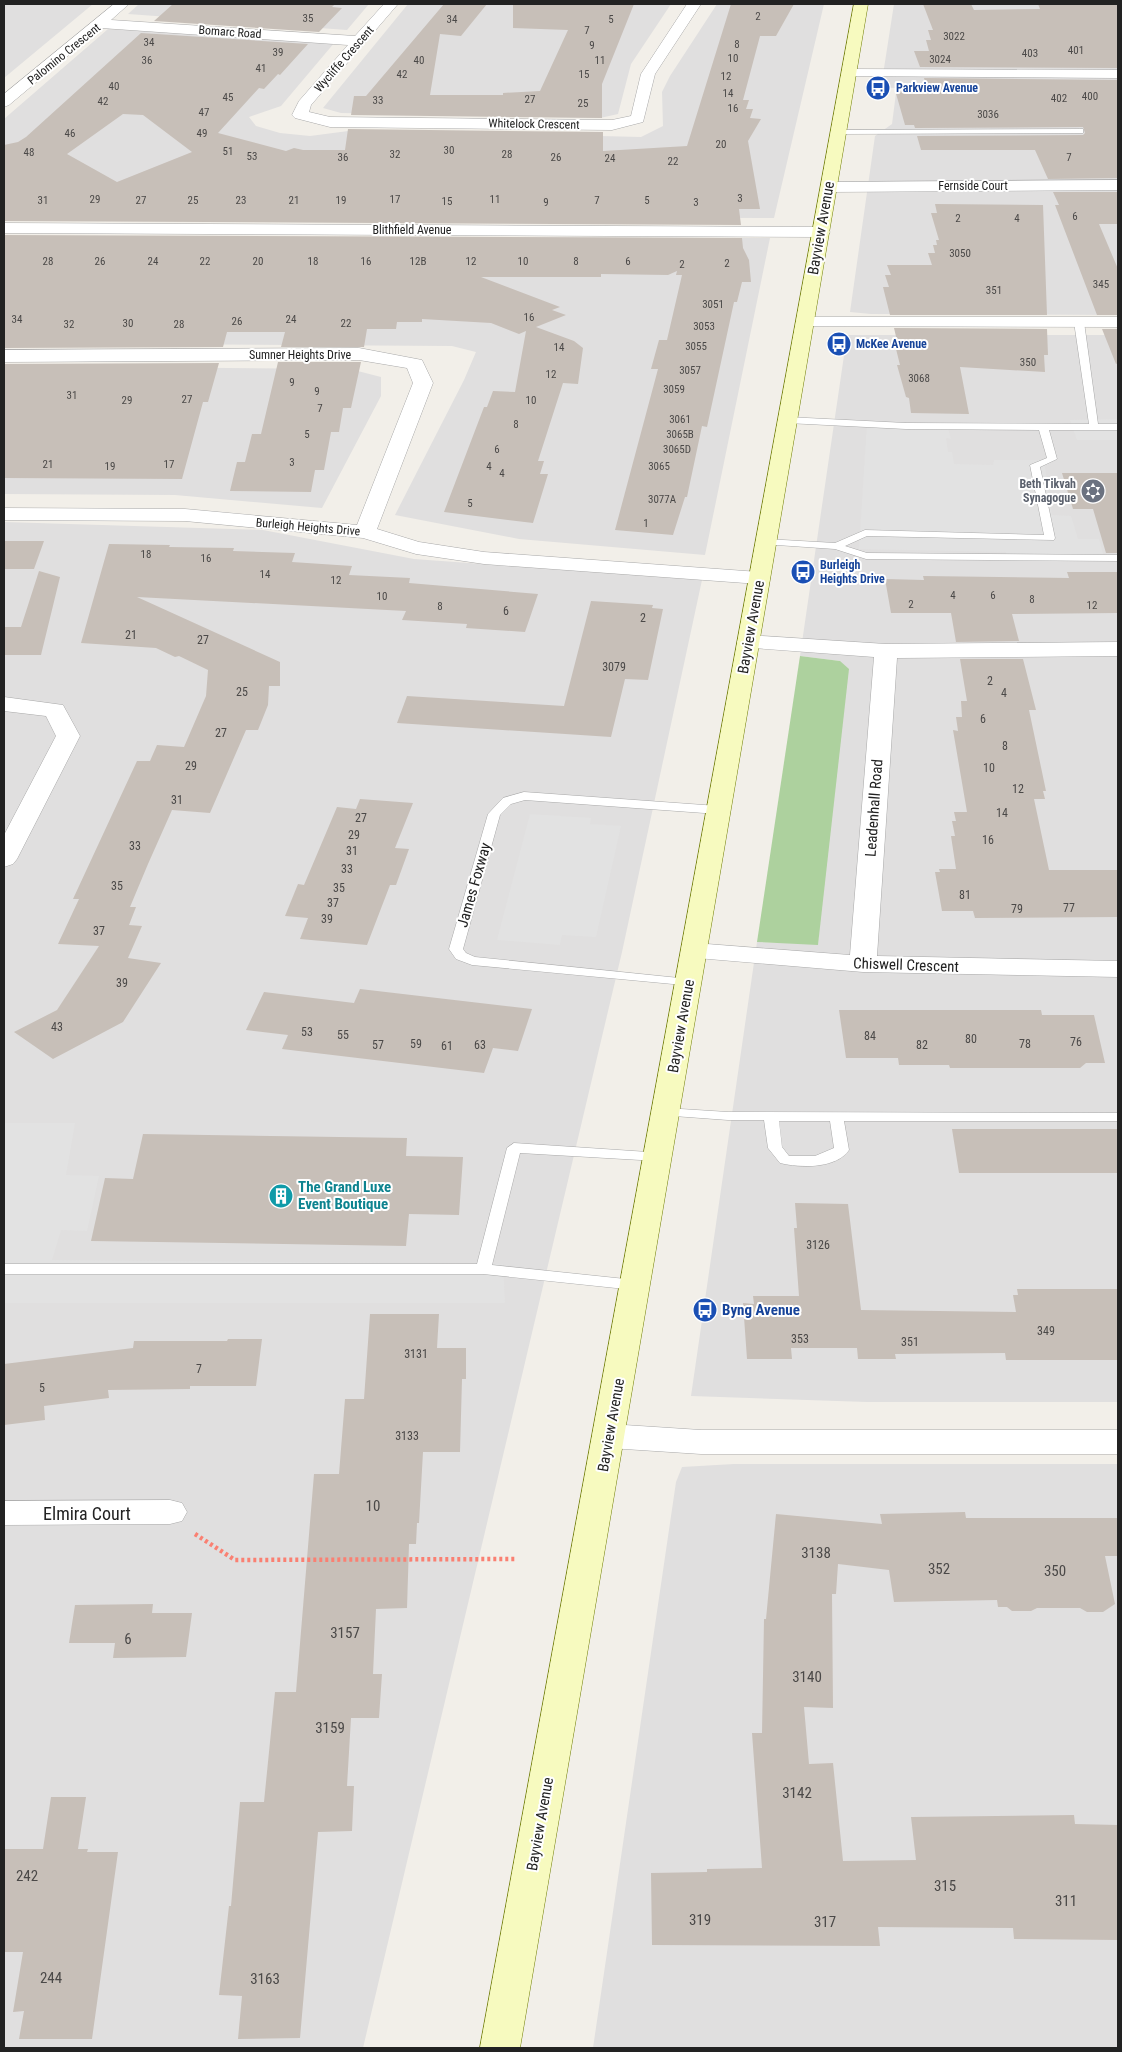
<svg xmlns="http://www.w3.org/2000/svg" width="1122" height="2052" viewBox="0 0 1122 2052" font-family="'Roboto Condensed',sans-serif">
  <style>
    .residential { fill: #e0dfdf }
    .forest { fill: #add19e }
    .parking { fill: #e2e2e2 }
    .building { fill: #c7bfb8; fill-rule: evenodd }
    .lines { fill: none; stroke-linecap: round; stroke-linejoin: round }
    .lane-casing { stroke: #a9a9a9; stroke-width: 1 }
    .street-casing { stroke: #a9a9a9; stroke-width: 1 }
    .secondary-casing { stroke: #707d05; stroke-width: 1 }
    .path { stroke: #fa8072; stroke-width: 4.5; stroke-dasharray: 3 3; stroke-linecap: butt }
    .lane { fill: #fff; fill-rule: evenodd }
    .street { fill: #fff; fill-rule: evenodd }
    .secondary { fill: #f7fabf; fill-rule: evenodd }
    .labels { text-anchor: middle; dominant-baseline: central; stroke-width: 4; stroke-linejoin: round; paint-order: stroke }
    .far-number-label { font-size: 11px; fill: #4b4948 }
    .far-street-label { font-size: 12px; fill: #222; stroke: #fff }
    .far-transit-label { font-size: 12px; font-weight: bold; fill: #164399; stroke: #fff; text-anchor: start }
    .far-worship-label { font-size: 12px; font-weight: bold; fill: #5b616d; stroke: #fff; text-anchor: end }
    .number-label { font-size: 12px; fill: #4b4948 }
    .street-label { font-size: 15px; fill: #222; stroke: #fff }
    .culture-label { font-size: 15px; font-weight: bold; fill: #0d838f; stroke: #fff; text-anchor: start }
    .transit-label { font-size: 15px; font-weight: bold; fill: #164399; stroke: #fff; text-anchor: start }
    .near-number-label { font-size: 15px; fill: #4b4948 }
    .near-street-label { font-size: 18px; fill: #222; stroke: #fff }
  </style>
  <rect width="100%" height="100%" fill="#f2efe9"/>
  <path class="residential" d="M4,4H93L4,78Z
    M139,4H369L347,30L128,14Z
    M408,4H671L631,64L618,114L600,118L341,113L323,108Z
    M717,4H824L774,218L4,216V119L108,29L335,42L281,106L249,117L256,126L280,133L310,136L356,130L641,137L663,126L662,92L670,76Z
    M894,4H1118V315L871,314L850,312L875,136L892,124L896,93V88L877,87L882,81Z
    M4,236L770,238L705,555L519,539L395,515L464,380L476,352L452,346L4,343Z
    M847,335H1118V1402H867L691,1396L757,942L818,944L840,661L800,656Z
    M4,366L350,369L381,377V396L322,508L175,495L4,494Z
    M4,522L263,530L414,559L702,580L622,952L363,2048H4Z
    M734,1464H1118V2048H593L676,1482L682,1467Z"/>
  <path class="forest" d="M800,656L840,661L849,669L818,945L757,942Z"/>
  <path class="parking" d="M1118,419V440H1077L1070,420Z
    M867,423L947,425L951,439L946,438L948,452H952L954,464L993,465L994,460H1044L1052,515L1071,516L1078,539H1099L1105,561H1007L1006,552L859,549Z
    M530,814L591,818L590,824L621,826L596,937L562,935L560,945L497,940Z
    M4,1123H75L66,1175L99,1176L87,1231L61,1230L52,1260L503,1264L505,1303H4Z"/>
  <path class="building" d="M173,4H335L332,7L342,8L319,32L154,21Z
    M444,4H487L461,36L440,34L430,95H503V93L540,91L568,30L513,28V4H634L602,84V118L351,115L354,96H366Z
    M731,4H794L776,36H760L743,100H749L746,109H753L750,118L761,119L748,141L760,209H739L741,225L4,221V145L18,142L26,137L141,33L308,44L280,75L278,74L264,89L259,88L218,133L286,151L294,148L303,150H345L348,129L603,132V151L687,146ZM123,114L143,115L192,152L117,182L67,154Z
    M923,4H971L974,10L1040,9L1038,4H1118V68L920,67L914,51H929L926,40H931L928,30H933Z
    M924,78L1118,80V178L1048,179L1035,150H921L917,136L1083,135L1085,133L1083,127L915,128L914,125H905L895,90H928Z
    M1053,192H1118V224H1099L1118,269V315H1097L1055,205H1059Z
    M935,204L1043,205L1047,315H890L883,287H889L885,275H891L887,265H932L928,253H935L933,245H937L936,240H939L931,213H937Z
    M4,235L742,238L743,248L749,260L751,282H742L737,302H734L707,427L702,426L687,497H685L673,535L615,530L658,369H651L659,340H667L682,275H676L677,271L668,275L601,274V277H481L560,307L552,310L566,315L536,327L574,341L583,348L578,384L563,383L538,461H544L540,474H548L533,523L444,512L484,407H487L493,391L515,392L526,331L519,334L491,323L422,319V322H397L396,329H367L364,347H281L285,332H227L223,347L4,348Z
    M894,328L1047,329L1048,355H1044L1045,372L960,367L969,414L911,413L909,398L906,397L897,365H900L895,345H898Z
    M1102,329H1118V363L1116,364Z
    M278,362H361L351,408H343L339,432H331L324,470H315L311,492L230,491L237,462H245L252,434H261Z
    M219,363L208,402H203L182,479L4,478V364Z
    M1062,473H1118V553H1106L1093,509H1073Z
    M4,541H44L34,569H4Z
    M109,544L170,545L169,547L234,548L233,551L295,553L292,562L352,566L349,575L410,578L409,583L538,594L525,632L466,628L467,624L402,620L406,611L137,597L280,662V686H269L268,705L258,730H246L210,813L172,810L148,864L130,907H136L129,925L142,926L128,958L161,963L123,1022L53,1059L14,1032L57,1010L99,946L58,944L79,899H73L137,761H150L157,745L184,747L206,696L208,670L179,656L175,657L156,648L81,643Z
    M39,571L60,577L41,655H4V627H21Z
    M1067,572H1118V613L1012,614L1019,641L956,642L951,613H891L885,579L924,580L923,576L1069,578Z
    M591,601L653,605L652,608L663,609L648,680L625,679L611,737L397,723L407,696L564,706Z
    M960,659H1023L1036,710H1029L1046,791H1043L1045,799H1034L1049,870H1118V917L975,918L973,911H942L935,872H940L939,869H956L951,836H955L952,821H956L954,812H967L953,730L958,731L956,717H962L961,701H967Z
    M360,799L413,803L395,848L409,849L396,885H390L367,945L300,939L308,918L285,916L298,884L304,885L337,807L356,809Z
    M360,989L532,1009L518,1051L493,1048L484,1073L282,1049L288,1035L246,1030L264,992L354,1003Z
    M839,1010H1041L1042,1015H1094L1105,1063H1086L1080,1068H950L949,1065H899L898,1058H846Z
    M952,1129H1118V1173H959Z
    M143,1134L407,1138L406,1156L463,1157L459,1215L409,1214L406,1246L91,1241L105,1178L133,1179Z
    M795,1203L848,1204L861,1310L1016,1312L1013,1295H1018L1017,1289H1118V1360H1006L1005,1353L895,1354L896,1359H858L857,1348H791L792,1359H747L743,1303L754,1304L753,1296H799L794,1228H797Z
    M370,1314H439L437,1348H466V1379H462L460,1452H423L419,1523H417L416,1544H409L407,1608L376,1609L373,1674H382L379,1718H351L347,1786H354L352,1831L318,1832L300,2038L238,2039L242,1996L219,1995L229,1906H231L240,1802H264L275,1692H296L314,1474H339L345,1399H364Z
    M228,1339H262L256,1386H190V1389L108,1390L109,1398L44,1406L45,1420L4,1425V1364L133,1348L134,1341H227Z
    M965,1512L966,1518H1118V1556H1105L1115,1604L1103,1612H1087L1080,1608H1037L1031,1611H1012L1007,1607H998L997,1600L894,1602L889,1570L838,1564L836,1594H832L833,1708L804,1707L809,1764L833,1763L843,1861L916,1860L911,1817L1074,1815L1075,1824L1118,1825V1940L1014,1939L1013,1928L878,1927L880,1946L652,1945L651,1873L707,1872V1869L762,1868L752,1733H762L764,1619H766L776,1514L882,1524L880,1514Z
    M153,1604L152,1613H192L186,1657L113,1658L115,1643H69L75,1605Z
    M51,1797H86L78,1849H88L87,1852H118L92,2039H19L24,2011L13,2012L23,1952H4V1849H43Z"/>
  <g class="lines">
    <defs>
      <path id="lane" d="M1080,129H1083V133L838,134L834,132L838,130Z
        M1079,319L1084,322L1098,424H1118V430H1049L1057,459L1040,467L1055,538L1054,540L867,536L845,546L867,553L1118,555V561L866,559L835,549L762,544V540L766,539L835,543L865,530L1044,535L1030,465L1047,458L1039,430L906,429L787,423L782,420L787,417L906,423L1089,424L1074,322Z
        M524,792L718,806L724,810L718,814L525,800L511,804L500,815L463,949L466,953L475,957L689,979L694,980L696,983L694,986L472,965L456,959L449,949L488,814L503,798Z
        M665,1108L728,1112L1118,1113V1121H844L849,1150C836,1169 800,1168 780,1163L768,1148L764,1120H728L660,1115L658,1112L660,1109ZM779,1121H830L834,1148L815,1156H789L782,1147Z
        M514,1143L663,1153L665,1156L663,1159L658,1161L520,1153L492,1265L635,1280L640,1281L643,1285L640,1289L635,1290L483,1274H4V1264H477L507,1148Z"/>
      <path id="street" d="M114,4H129L111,20L355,36L384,4H398L311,105L309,112L330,117L612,120L631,116L641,74L687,4H701L655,74L643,122L612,130L330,127L295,118L292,115L299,101L348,45L101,28L9,105L4,107V94Z
        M849,69L1118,70V78L844,76L842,73Z
        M1118,180V190L829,192L823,190L821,187L823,184L829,182Z
        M4,223L821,227L827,228L830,232L827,236L821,237L4,233Z
        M805,317H1118V327L799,326L796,322L799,318Z
        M359,348L422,360L433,383L377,529L419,542L484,552L759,572L767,573L770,578L767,583L759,584L484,564L416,554L363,538L185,521L4,520V508L185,509L357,525L413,383L407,368L359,360L4,362V350Z
        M748,635L886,644L1118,642V656L897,658L877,956L1118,961V977L863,972L685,957L681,951L685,945L694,943L850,955L874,657L740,647L737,642L740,637Z
        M4,697L63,705L80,736L17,859L13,864L4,867V835L56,736L46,716L4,711Z
        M609,1424L701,1430H1118V1454H701L609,1448L597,1444L593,1436L597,1428Z
        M170,1500L182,1503L187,1512L182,1521L170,1524L4,1525V1501Z"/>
      <path id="secondary" d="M854,4H868L520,2048H480Z"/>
    </defs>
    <use href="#lane" class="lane-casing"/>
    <use href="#street" class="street-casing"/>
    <use href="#secondary" class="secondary-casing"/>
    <path class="path" d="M195,1534L235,1560L515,1559"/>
    <use href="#lane" class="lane"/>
    <use href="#street" class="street"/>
    <use href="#secondary" class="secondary"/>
  </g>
  <defs>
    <symbol id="bus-disc" viewBox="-11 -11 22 22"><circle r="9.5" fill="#1a4fb4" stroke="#fff"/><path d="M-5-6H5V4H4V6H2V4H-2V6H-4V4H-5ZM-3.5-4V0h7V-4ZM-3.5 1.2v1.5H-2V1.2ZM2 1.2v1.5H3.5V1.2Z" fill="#fff"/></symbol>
    <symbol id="synagogue-disc" viewBox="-11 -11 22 22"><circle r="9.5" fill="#6b7280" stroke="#fff"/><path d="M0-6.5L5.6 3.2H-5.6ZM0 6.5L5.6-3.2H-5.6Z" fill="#fff"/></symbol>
    <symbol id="building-disc" viewBox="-11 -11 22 22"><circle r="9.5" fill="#0f9aa8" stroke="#fff"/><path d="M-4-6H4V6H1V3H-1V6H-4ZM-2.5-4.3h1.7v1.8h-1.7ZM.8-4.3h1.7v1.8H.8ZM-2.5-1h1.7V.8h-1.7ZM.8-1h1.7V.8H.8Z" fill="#fff"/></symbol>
  </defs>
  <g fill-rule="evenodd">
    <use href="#bus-disc" x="864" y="74" width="28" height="28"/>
    <use href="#bus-disc" x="825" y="330" width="28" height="28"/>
    <use href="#synagogue-disc" x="1079" y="477" width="28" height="28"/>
    <use href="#bus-disc" x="789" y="558" width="28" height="28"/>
    <use href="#building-disc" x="267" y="1182" width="28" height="28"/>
    <use href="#bus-disc" x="691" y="1296" width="28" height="28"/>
  </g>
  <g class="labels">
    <g class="far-number-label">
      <text x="758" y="16">2</text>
      <text x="308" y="18">35</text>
      <text x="452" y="19">34</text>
      <text x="611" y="19">5</text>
      <text x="587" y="30">7</text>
      <text x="954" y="36">3022</text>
      <text x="149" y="42">34</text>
      <text x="737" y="44">8</text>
      <text x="592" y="45">9</text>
      <text x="1076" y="50">401</text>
      <text x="278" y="52">39</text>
      <text x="1030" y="53">403</text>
      <text x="733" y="58">10</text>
      <text x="940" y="59">3024</text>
      <text x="147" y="60">36</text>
      <text x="419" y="60">40</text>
      <text x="600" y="60">11</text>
      <text x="261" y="68">41</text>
      <text x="402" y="74">42</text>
      <text x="584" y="74">15</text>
      <text x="726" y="76">12</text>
      <text x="114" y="86">40</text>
      <text x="728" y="93">14</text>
      <text x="1090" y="96">400</text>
      <text x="228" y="97">45</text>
      <text x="1059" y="98">402</text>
      <text x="530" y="99">27</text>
      <text x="378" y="100">33</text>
      <text x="103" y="101">42</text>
      <text x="583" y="103">25</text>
      <text x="733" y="108">16</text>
      <text x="204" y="112">47</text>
      <text x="988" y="114">3036</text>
      <text x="70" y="133">46</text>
      <text x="202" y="133">49</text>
      <text x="721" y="144">20</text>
      <text x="449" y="150">30</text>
      <text x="228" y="151">51</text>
      <text x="29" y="152">48</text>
      <text x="395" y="154">32</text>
      <text x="507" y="154">28</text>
      <text x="252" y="156">53</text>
      <text x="343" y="157">36</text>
      <text x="556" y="157">26</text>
      <text x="1069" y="157">7</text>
      <text x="610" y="158">24</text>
      <text x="673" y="161">22</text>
      <text x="740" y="198">3</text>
      <text x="95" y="199">29</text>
      <text x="395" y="199">17</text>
      <text x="495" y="199">11</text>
      <text x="43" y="200">31</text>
      <text x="141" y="200">27</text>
      <text x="193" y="200">25</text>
      <text x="241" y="200">23</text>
      <text x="294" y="200">21</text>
      <text x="341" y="200">19</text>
      <text x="597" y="200">7</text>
      <text x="647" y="200">5</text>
      <text x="447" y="201">15</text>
      <text x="546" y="202">9</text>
      <text x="696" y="202">3</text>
      <text x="1075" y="216">6</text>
      <text x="958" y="218">2</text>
      <text x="1017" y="218">4</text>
      <text x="960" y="253">3050</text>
      <text x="48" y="261">28</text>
      <text x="100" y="261">26</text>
      <text x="153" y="261">24</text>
      <text x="205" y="261">22</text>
      <text x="258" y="261">20</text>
      <text x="313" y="261">18</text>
      <text x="366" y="261">16</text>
      <text x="418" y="261">12B</text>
      <text x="471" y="261">12</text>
      <text x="523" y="261">10</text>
      <text x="576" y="261">8</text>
      <text x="628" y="261">6</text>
      <text x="727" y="263">2</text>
      <text x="682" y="264">2</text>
      <text x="1101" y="284">345</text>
      <text x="994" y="290">351</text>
      <text x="713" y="304">3051</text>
      <text x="529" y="317">16</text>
      <text x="17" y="319">34</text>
      <text x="291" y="319">24</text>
      <text x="237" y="321">26</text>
      <text x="128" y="323">30</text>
      <text x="346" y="323">22</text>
      <text x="69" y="324">32</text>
      <text x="179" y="324">28</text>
      <text x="704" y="326">3053</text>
      <text x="696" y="346">3055</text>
      <text x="559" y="347">14</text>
      <text x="1028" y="362">350</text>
      <text x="690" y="370">3057</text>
      <text x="551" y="374">12</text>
      <text x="919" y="378">3068</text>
      <text x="292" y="382">9</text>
      <text x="674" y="389">3059</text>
      <text x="317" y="391">9</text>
      <text x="72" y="395">31</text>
      <text x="187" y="399">27</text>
      <text x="127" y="400">29</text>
      <text x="531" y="400">10</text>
      <text x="320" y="408">7</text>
      <text x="680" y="419">3061</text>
      <text x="516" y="424">8</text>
      <text x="307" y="434">5</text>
      <text x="680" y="434">3065B</text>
      <text x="497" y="449">6</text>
      <text x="677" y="449">3065D</text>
      <text x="292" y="462">3</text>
      <text x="48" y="464">21</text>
      <text x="169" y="464">17</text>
      <text x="110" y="466">19</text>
      <text x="489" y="466">4</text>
      <text x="659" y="466">3065</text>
      <text x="502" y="473">4</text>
      <text x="662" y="499">3077A</text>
      <text x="470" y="503">5</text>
      <text x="646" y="523">1</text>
      <text x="146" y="554">18</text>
      <text x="206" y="558">16</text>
      <text x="265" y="574">14</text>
      <text x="336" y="580">12</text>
      <text x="953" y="595">4</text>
      <text x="993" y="595">6</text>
      <text x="382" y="596">10</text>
      <text x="1032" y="599">8</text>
      <text x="911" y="604">2</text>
      <text x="1092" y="605">12</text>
      <text x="440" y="606">8</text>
    </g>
    <g class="far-street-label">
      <text transform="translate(230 32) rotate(4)">Bomarc Road</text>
      <text transform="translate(64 54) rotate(-39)">Palomino Crescent</text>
      <text transform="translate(344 59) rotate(-49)">Wycliffe Crescent</text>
      <text transform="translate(534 124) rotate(1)">Whitelock Crescent</text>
      <text x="973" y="186">Fernside Court</text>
      <text x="412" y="230">Blithfield Avenue</text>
      <text x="300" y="355">Sumner Heights Drive</text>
      <text transform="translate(308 527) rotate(5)">Burleigh Heights Drive</text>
    </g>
    <g class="far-transit-label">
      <text x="896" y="88">Parkview Avenue</text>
      <text x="856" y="344">McKee Avenue</text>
      <text x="820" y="565">Burleigh<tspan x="820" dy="14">Heights Drive</tspan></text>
    </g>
    <g class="far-worship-label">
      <text x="1076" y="484">Beth Tikvah<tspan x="1076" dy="14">Synagogue</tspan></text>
    </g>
    <g class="number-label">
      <text x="506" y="611">6</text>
      <text x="643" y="618">2</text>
      <text x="131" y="635">21</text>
      <text x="203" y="640">27</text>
      <text x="614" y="667">3079</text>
      <text x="990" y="681">2</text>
      <text x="242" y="692">25</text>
      <text x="1004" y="693">4</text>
      <text x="983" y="719">6</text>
      <text x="221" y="733">27</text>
      <text x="1005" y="746">8</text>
      <text x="191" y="766">29</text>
      <text x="989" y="768">10</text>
      <text x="1018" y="789">12</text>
      <text x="177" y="800">31</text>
      <text x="1002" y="813">14</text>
      <text x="361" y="818">27</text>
      <text x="354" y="835">29</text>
      <text x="988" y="840">16</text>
      <text x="135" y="846">33</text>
      <text x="352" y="851">31</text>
      <text x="347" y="869">33</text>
      <text x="117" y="886">35</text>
      <text x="339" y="888">35</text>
      <text x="965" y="895">81</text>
      <text x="333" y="903">37</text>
      <text x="1069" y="908">77</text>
      <text x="1017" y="909">79</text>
      <text x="327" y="919">39</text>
      <text x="99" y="931">37</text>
      <text x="122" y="983">39</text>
      <text x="57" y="1027">43</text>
      <text x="307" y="1032">53</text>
      <text x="343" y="1035">55</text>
      <text x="870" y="1036">84</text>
      <text x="971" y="1039">80</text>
      <text x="1076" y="1042">76</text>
      <text x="416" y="1044">59</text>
      <text x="1025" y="1044">78</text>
      <text x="378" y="1045">57</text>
      <text x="480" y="1045">63</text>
      <text x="922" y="1045">82</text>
      <text x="447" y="1046">61</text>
      <text x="818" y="1245">3126</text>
      <text x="1046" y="1331">349</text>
      <text x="800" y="1339">353</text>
      <text x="910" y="1342">351</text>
      <text x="416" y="1354">3131</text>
      <text x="199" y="1369">7</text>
      <text x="42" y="1388">5</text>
      <text x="407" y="1436">3133</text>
    </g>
    <g class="street-label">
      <text transform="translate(821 228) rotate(-80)">Bayview Avenue</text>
      <text transform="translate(751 627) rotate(-80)">Bayview Avenue</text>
      <text transform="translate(874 808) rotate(-86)">Leadenhall Road</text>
      <text transform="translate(474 885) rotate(-74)">James Foxway</text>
      <text transform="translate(906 965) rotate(2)">Chiswell Crescent</text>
      <text transform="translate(681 1026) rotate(-80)">Bayview Avenue</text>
      <text transform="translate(611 1425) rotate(-80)">Bayview Avenue</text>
      <text transform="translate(540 1824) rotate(-80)">Bayview Avenue</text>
    </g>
    <g class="culture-label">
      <text x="298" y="1187">The Grand Luxe<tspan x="298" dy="17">Event Boutique</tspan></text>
    </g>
    <g class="transit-label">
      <text x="722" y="1310">Byng Avenue</text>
    </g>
    <g class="near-number-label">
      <text x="373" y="1506">10</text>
      <text x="816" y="1553">3138</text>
      <text x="939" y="1569">352</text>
      <text x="1055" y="1571">350</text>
      <text x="345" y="1633">3157</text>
      <text x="128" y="1639">6</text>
      <text x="807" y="1677">3140</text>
      <text x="330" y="1728">3159</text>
      <text x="797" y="1793">3142</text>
      <text x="27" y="1876">242</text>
      <text x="945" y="1886">315</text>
      <text x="1066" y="1901">311</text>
      <text x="700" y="1920">319</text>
      <text x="825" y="1922">317</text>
      <text x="51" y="1978">244</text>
      <text x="265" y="1979">3163</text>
    </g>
    <g class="near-street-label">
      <text x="87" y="1513">Elmira Court</text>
    </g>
  </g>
  <rect width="1122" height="2052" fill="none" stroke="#222222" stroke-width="10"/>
</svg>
